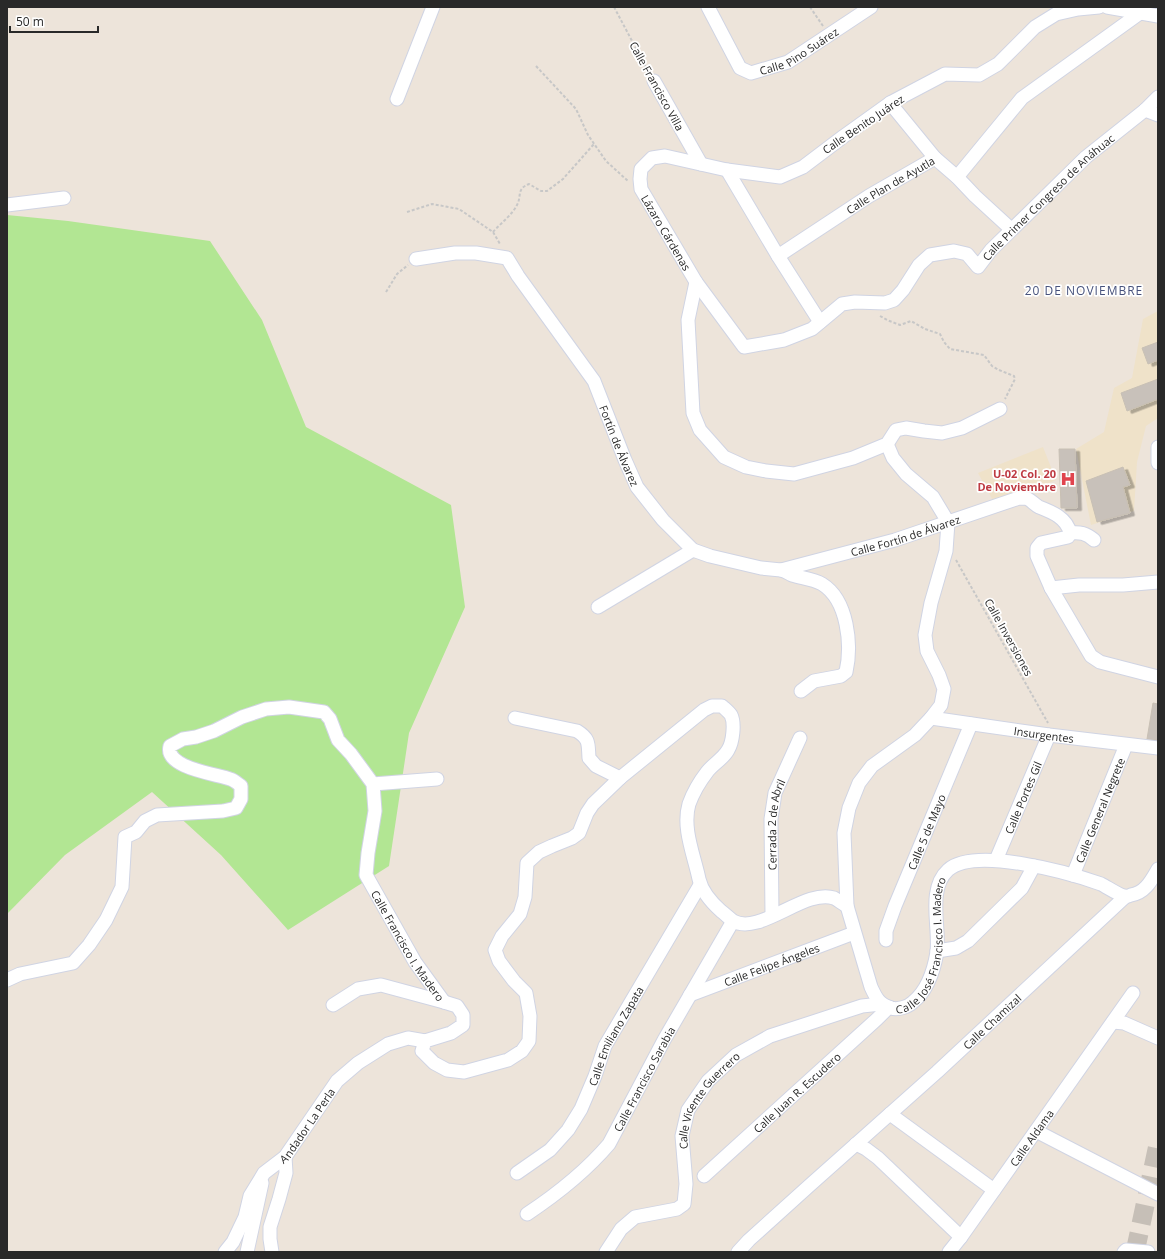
<svg xmlns="http://www.w3.org/2000/svg" width="1165" height="1259" viewBox="0 0 1165 1259" font-family="'Open Sans',sans-serif">
  <style>
    .education { fill: #efe2c9 }
    .green { fill: #b2e693 }
    .building { fill: #c8c1ba; stroke: #c8c0b4; filter: url(#shadow) }
    .lines { fill: none; stroke-linecap: round; stroke-linejoin: round }
    .highway-tunnel { stroke: #c6bfb7; stroke-width: 19; stroke-dasharray: 19 10; stroke-linecap: butt }
    .minor-casing { stroke: #d0d4e3; stroke-width: 15 }
    .path { stroke: #c7c7c7; stroke-width: 2; stroke-dasharray: 3 2; stroke-linecap: butt }
    .minor { stroke: #fff; stroke-width: 13 }
    .labels { text-anchor: middle; dominant-baseline: central; stroke-width: 3.5; stroke-linejoin: round; paint-order: stroke }
    .street-label { font-size: 11px; fill: #292929; stroke: #fff }
    .health-label { font-size: 11px; font-weight: bold; fill: #be3a42; stroke: #fff; text-anchor: end }
    .neighbourhood-label { font-size: 12px; letter-spacing: 1px; fill: #47527c; stroke: #fff }
  </style>
  <defs>
    <filter id="shadow"><feDropShadow dx="4.5" dy="2.5" stdDeviation="0" flood-color="#0004"/></filter>
  </defs>
  <rect width="100%" height="100%" fill="#ede4da"/>
  <path class="education" d="M1158,311V418L1146,426L1137,462L1134,511L1091,525L1076,449L1104,432L1114,388L1132,378L1143,319Z
    M1043,447L1056,480L996,506L978,473Z"/>
  <path class="green" d="M7,215L68,221L210,241L262,320L306,427L451,505L465,607L409,733L389,866L288,930L221,855L152,792L65,855L7,914Z"/>
  <path class="building" d="M1158,342V360L1148,364L1142,348Z
    M1158,379V399L1127,411L1121,393Z
    M1059,449H1075L1077,508H1061Z
    M1123,467L1130,485L1123,487L1130,513L1097,522L1086,481Z
    M1153,703L1158,704V740L1147,739Z"/>
  <g class="lines">
    <path class="highway-tunnel" d="M1135,1252L1158,1145"/>
    <defs>
      <g id="minor">
        <path id="s1" d="M708,7L740,68L751,73L788,62L871,7"/>
        <path id="s2" d="M1099,7L1078,9L1056,14L1035,27L998,64L979,75L945,74L890,103L844,136L803,167L780,177L727,170L665,156L652,158L641,169L640,179L641,189L696,282L744,347L784,340L812,329L842,304L855,302L885,303L894,300L903,290L919,265L930,255L954,251L967,254L978,267L991,250L1086,157L1145,110L1158,97"/>
        <path d="M1107,7L1158,16"/>
        <path d="M654,81L701,164"/>
        <path d="M397,99L433,7"/>
        <path d="M890,103L935,158L957,177L975,196L1011,229"/>
        <path d="M1145,110L1158,115"/>
        <path d="M727,170L778,256L820,322"/>
        <path d="M957,177L1022,98L1140,13"/>
        <path d="M7,205L64,198"/>
        <path id="s3" d="M778,256L869,196L935,158"/>
        <path id="s4" d="M416,259L455,253H476L507,258L518,276L594,381L625,460L637,487L663,520L693,550L710,556L761,568L781,570L895,540L1019,498C1022,498 1026,498 1028,499C1032,501 1035,505 1039,507C1052,512 1067,518 1070,533L1068,537L1041,543L1037,548V556L1051,588L1091,656L1100,662L1158,677"/>
        <path d="M696,282L688,320L693,413L700,430L724,457L746,467L766,471L794,474L853,458L887,444L896,430L906,428L924,431L942,433L962,428L1000,409"/>
        <path id="s5" d="M887,444L893,458L906,474L933,497L948,522L946,551L931,603L925,635L927,651L939,675L944,689L941,705L931,718L915,735L872,766L859,783L849,808L844,833L847,906L871,987C876,998 879,1004 891,1008C898,1010 908,1007 913,1002C928,990 934,970 937,952C940,927 927,889 948,870C975,846 1070,873 1101,884C1107,887 1120,896 1125,896C1127,897 1129,896 1131,895C1145,893 1151,881 1158,869"/>
        <path d="M1158,447V463"/>
        <path d="M1070,533C1080,532 1086,533 1094,540"/>
        <path d="M781,570C785,571 788,573 792,575C802,578 814,579 822,584C848,600 852,645 846,672L841,676L814,681L801,691"/>
        <path d="M1051,588L1079,585H1123L1158,582"/>
        <path d="M598,607L693,550"/>
        <path d="M515,718L577,731C590,739 588,744 589,758L596,766L620,778"/>
        <path id="s6" d="M931,718L1049,735L1158,748"/>
        <path d="M373,784L437,779"/>
        <path id="s7" d="M996,860L1049,735"/>
        <path id="s8" d="M1073,875L1126,745"/>
        <path id="s9" d="M772,915L771,819L775,793L800,738"/>
        <path id="s10" d="M886,940V931L895,906L971,724"/>
        <path d="M937,951L956,948L968,941L1022,888L1034,866"/>
        <path id="s11" d="M7,980L20,974L73,963L89,945L106,920L122,887L125,837L136,832L145,821L157,815L223,811L236,808L241,799V786C237,783 234,780 230,779C217,774 164,768 170,746L183,739L196,737L214,731L242,717L266,709L289,707L324,712L330,719L338,740L351,754L373,784L375,811L368,853L366,875L415,962L444,1002"/>
        <path id="s12" d="M690,995L854,933"/>
        <path d="M333,1005L358,989L381,985L444,1002L457,1006L463,1015V1025L451,1033L425,1041L422,1051L434,1063L447,1070L464,1072L508,1060L522,1051L529,1041L530,1016L526,993L514,981L499,961L495,950L502,936L520,914L525,897L527,863L539,852L552,846L572,838L579,833L587,813L593,804L620,778L704,710L712,706H722C724,708 729,712 731,715C735,723 733,742 728,750C723,759 713,764 707,772C700,781 693,793 689,804C682,828 694,855 699,879C702,892 711,902 721,911C725,914 729,918 733,921C760,936 805,888 834,898C838,900 843,904 847,906"/>
        <path d="M1113,1022L1124,1023L1158,1038"/>
        <path d="M890,1114L994,1190"/>
        <path d="M1036,1131L1158,1194"/>
        <path d="M856,1144L866,1149L878,1158L961,1237"/>
        <path id="s13" d="M517,1173L550,1150L568,1130L581,1109L595,1076L605,1046L700,885"/>
        <path id="s14" d="M704,1176L877,1019L889,1007"/>
        <path id="s15" d="M527,1214C557,1194 586,1171 609,1144L664,1040L733,921"/>
        <path id="s16" d="M225,1252L233,1242L245,1217L250,1196L264,1173L285,1157L337,1081L358,1063L388,1044L408,1038L425,1041"/>
        <path d="M247,1252L262,1183"/>
        <path d="M272,1252L270,1239V1227L279,1199L286,1173L285,1157"/>
        <path id="s17" d="M606,1252L621,1229L635,1217L677,1209L684,1204L686,1184L682,1136L688,1110L708,1081L736,1055L770,1036L862,1006L881,1004"/>
        <path id="s18" d="M738,1252L749,1240L810,1185L937,1072L1125,897"/>
        <path id="s19" d="M949,1252L961,1237L1133,993"/>
        <path d="M1124,1252L1126,1250L1148,1252"/>
      </g>
    </defs>
    <use href="#minor" class="minor-casing"/>
    <path class="path" d="M614,7L648,71
      M810,7L823,26
      M536,66L576,109L588,135L606,161L628,181
      M407,212L432,204L459,209L493,232L500,244
      M493,232C501,223 512,215 517,205C522,196 516,189 529,184L541,191H547L563,179L594,144
      M386,292L397,274L408,265
      M880,316L887,320L900,325L911,321L925,329L940,334L944,342L950,349L984,355L992,366L999,370L1014,376L1015,379L1005,399
      M956,560L1048,723"/>
    <use href="#minor" class="minor"/>
  </g>
  <defs>
    <symbol id="hospital-bare" viewBox="-9 -9 18 18"><path d="M-5-5h3v3.5h4V-5h3V5h-3V1.5h-4V5h-3Z" fill="#e0444e" stroke="#fff" stroke-width="2.5" paint-order="stroke"/></symbol>
  </defs>
  <g fill-rule="evenodd">
    <use href="#hospital-bare" x="1057" y="468" width="22" height="22"/>
  </g>
  <g class="labels">
    <g class="street-label">
      <text stroke="none"><textPath href="#s1" startOffset="134">Calle Pino Suárez</textPath></text>
      <text transform="translate(657 86) rotate(61)">Calle Francisco Villa</text>
      <text transform="translate(863 124) rotate(-34)">Calle Benito Juárez</text>
      <text stroke="none"><textPath href="#s3" startOffset="133">Calle Plan de Ayutla</textPath></text>
      <text stroke="none"><textPath href="#s2" startOffset="1101">Calle Primer Congreso de Anáhuac</textPath></text>
      <text stroke="none"><textPath href="#s2" startOffset="588">Lázaro Cárdenas</textPath></text>
      <text stroke="none"><textPath href="#s4" startOffset="312">Fortín de Álvarez</textPath></text>
      <text stroke="none"><textPath href="#s4" startOffset="661">Calle Fortín de Álvarez</textPath></text>
      <text transform="translate(1009 637) rotate(61)">Calle Inversiones</text>
      <text stroke="none"><textPath href="#s6" startOffset="114">Insurgentes</textPath></text>
      <text stroke="none"><textPath href="#s7" startOffset="68">Calle Portes Gil</textPath></text>
      <text stroke="none"><textPath href="#s8" startOffset="70">Calle General Negrete</textPath></text>
      <text stroke="none"><textPath href="#s9" startOffset="91">Cerrada 2 de Abril</textPath></text>
      <text stroke="none"><textPath href="#s10" startOffset="116">Calle 5 de Mayo</textPath></text>
      <text stroke="none"><textPath href="#s5" startOffset="725">Calle José Francisco I. Madero</textPath></text>
      <text stroke="none"><textPath href="#s11" startOffset="863">Calle Francisco I. Madero</textPath></text>
      <text stroke="none"><textPath href="#s12" startOffset="87">Calle Felipe Ángeles</textPath></text>
      <text stroke="none"><textPath href="#s18" startOffset="343">Calle Chamizal</textPath></text>
      <text stroke="none"><textPath href="#s13" startOffset="173">Calle Emiliano Zapata</textPath></text>
      <text stroke="none"><textPath href="#s15" startOffset="182">Calle Francisco Sarabia</textPath></text>
      <text stroke="none"><textPath href="#s14" startOffset="125">Calle Juan R. Escudero</textPath></text>
      <text stroke="none"><textPath href="#s17" startOffset="210">Calle Vicente Guerrero</textPath></text>
      <text stroke="none"><textPath href="#s16" startOffset="154">Andador La Perla</textPath></text>
      <text stroke="none"><textPath href="#s19" startOffset="141">Calle Aldama</textPath></text>
    </g>
    <g class="health-label">
      <text x="1056" y="473">U-02 Col. 20<tspan x="1056" dy="13">De Noviembre</tspan></text>
    </g>
    <g class="neighbourhood-label">
      <text x="1084" y="290">20 DE NOVIEMBRE</text>
    </g>
  </g>
  <rect width="1165" height="1259" fill="none" stroke="#292929" stroke-width="16"/>
  <path d="M10 26v6h88v-6" fill="none" stroke="#292929" stroke-width="2"/>
  <text x="16" y="26" font-size="12" fill="#292929" stroke="#ffffff" stroke-width="3" paint-order="stroke">50 m</text>
</svg>
